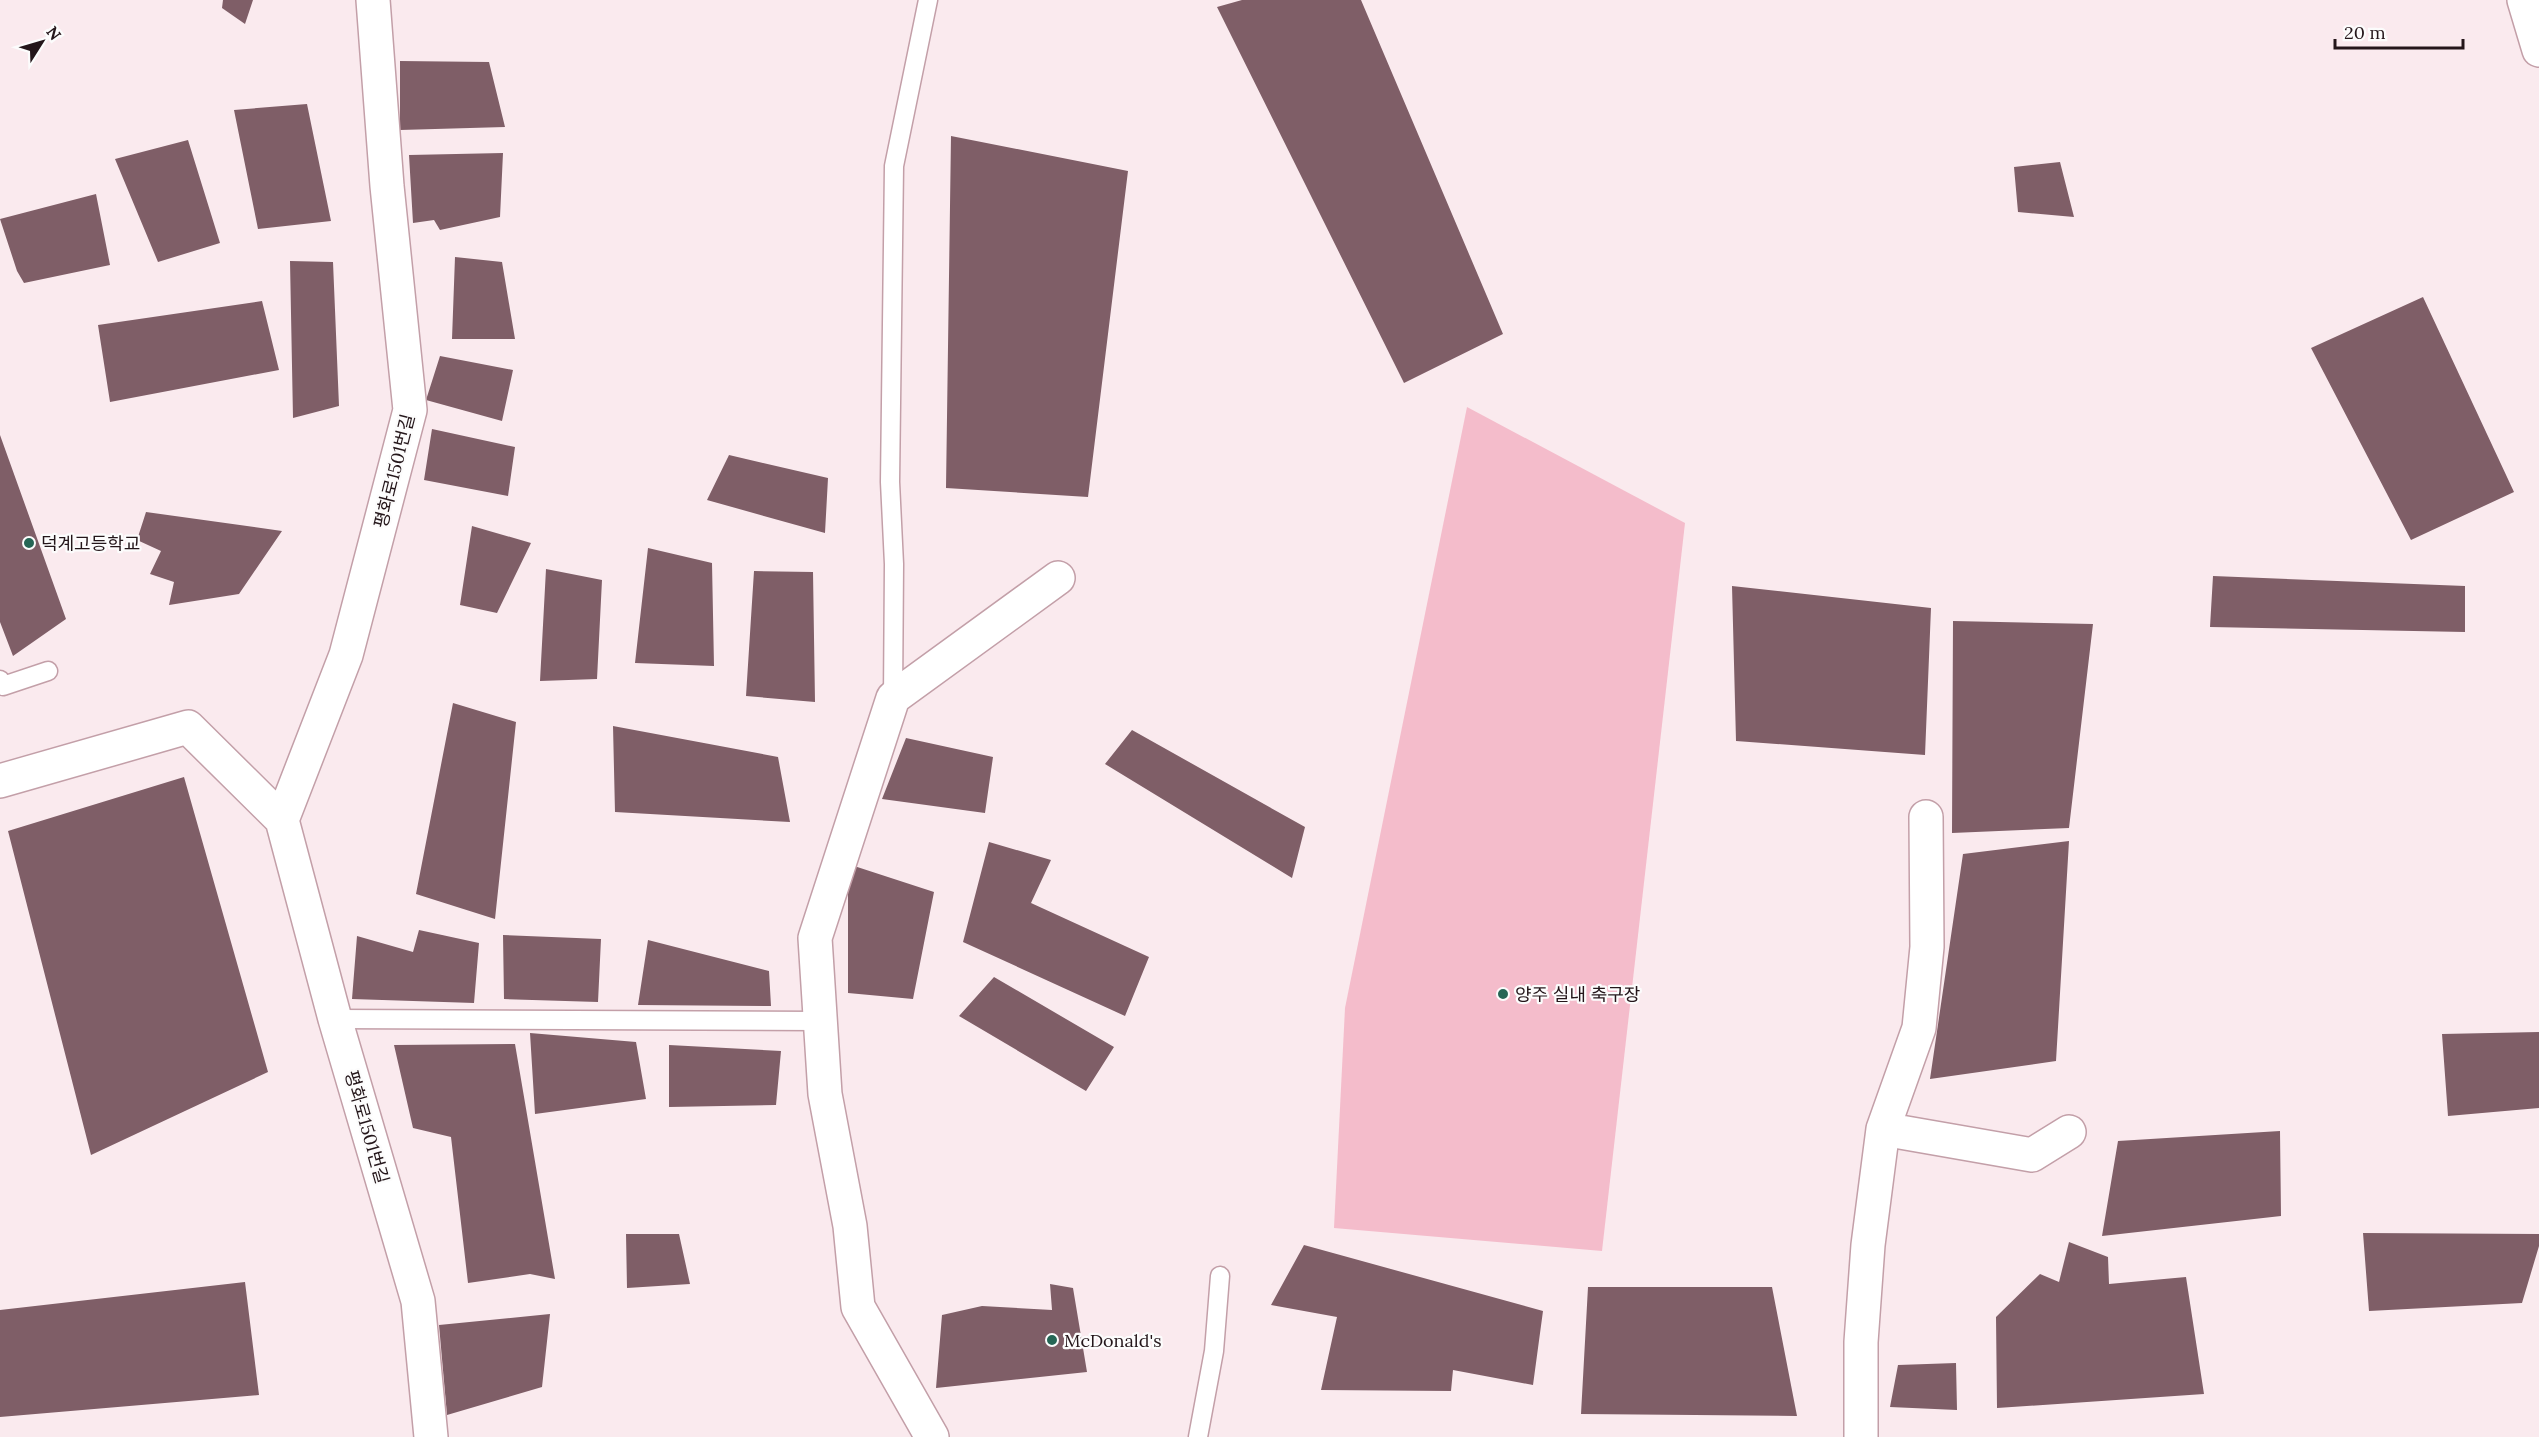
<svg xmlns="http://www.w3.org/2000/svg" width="2539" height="1437" viewBox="0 0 2539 1437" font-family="Lora,'Noto Sans KR',serif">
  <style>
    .green { fill: #f4bccb }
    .building { fill: #7f5e67 }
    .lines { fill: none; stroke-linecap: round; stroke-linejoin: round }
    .service-casing { stroke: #c39fa8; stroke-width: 21 }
    .minor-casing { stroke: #c39fa8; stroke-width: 36 }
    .service { stroke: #fff; stroke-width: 18 }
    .minor { stroke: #fff; stroke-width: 33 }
    .poi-dot { fill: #256655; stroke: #fcfcfc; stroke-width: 2 }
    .labels { text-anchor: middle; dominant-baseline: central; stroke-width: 4.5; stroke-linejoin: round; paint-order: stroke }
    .street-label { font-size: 18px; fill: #24161a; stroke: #fcfcfc }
    .poi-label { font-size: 18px; fill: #24161a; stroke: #fcfcfc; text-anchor: start }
  </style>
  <rect width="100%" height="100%" fill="#faeaee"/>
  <path class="green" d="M1467,407L1685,523L1602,1251L1334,1228L1345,1008Z"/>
  <path class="building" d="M223,0H253L245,24L222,8Z
    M1242,0H1361L1503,334L1404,383L1217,7Z
    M400,61L489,62L505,127L400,130Z
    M307,104L331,221L258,229L234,110Z
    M951,136L1128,171L1088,497L946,488Z
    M188,140L220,243L158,262L115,159Z
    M503,153L500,217L440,230L434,220L413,223L409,155Z
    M2060,162L2074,217L2018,212L2014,167Z
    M96,194L110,265L24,283L17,271L0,219Z
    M455,257L502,262L515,339H452Z
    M290,261L333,262L339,406L293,418Z
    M2423,297L2514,492L2411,540L2311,348Z
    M262,301L279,370L110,402L98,325Z
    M440,356L513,370L502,421L426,400Z
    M432,429L515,447L508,496L424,480Z
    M0,435L66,619L13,656L0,622Z
    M729,455L828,478L825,533L707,500Z
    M146,512L282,531L239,594L169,605L174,582L150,574L161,551L137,540Z
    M472,526L531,543L497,613L460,605Z
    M648,548L712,563L714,666L635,663Z
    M546,569L602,580L597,679L540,681Z
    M754,571L813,572L815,702L746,696Z
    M2213,576L2465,586V632L2210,627Z
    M1732,586L1931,608L1925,755L1736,741Z
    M1953,621L2093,624L2069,828L1952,833Z
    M453,703L516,722L495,919L416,894Z
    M613,726L778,757L790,822L615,812Z
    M1132,730L1305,827L1292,878L1105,764Z
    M906,738L993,757L985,813L882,799Z
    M184,777L268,1072L91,1155L8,831Z
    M2069,841L2056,1061L1930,1079L1963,854Z
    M989,842L1051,860L1031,903L1149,957L1125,1016L963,942Z
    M848,864L934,892L913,999L848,993Z
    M419,930L479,943L474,1003L352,999L357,936L413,952Z
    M503,935L601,939L598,1002L504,999Z
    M648,940L769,971L771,1006L638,1005Z
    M994,977L1114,1047L1086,1091L959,1016Z
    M2539,1032V1108L2448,1116L2442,1034Z
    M530,1033L636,1042L646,1099L535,1114Z
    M515,1044L555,1279L530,1274L468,1283L451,1137L413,1128L394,1045Z
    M669,1045L781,1051L776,1105L669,1107Z
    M2280,1131L2281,1216L2102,1236L2118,1141Z
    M2363,1233L2539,1234V1246L2522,1303L2369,1311Z
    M626,1234H679L690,1284L627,1288Z
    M2069,1242L2108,1257L2109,1284L2186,1277L2204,1394L1997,1408L1996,1317L2040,1274L2059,1282Z
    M1304,1245L1543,1311L1533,1385L1453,1370L1451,1391L1321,1390L1337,1317L1271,1305Z
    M245,1282L259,1395L0,1417V1310Z
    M1050,1284L1073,1288L1087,1372L936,1388L942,1315L982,1306L1052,1310Z
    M1588,1287H1772L1797,1416L1581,1414Z
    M550,1314L542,1387L447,1415L439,1325Z
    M1956,1363L1957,1410L1890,1407L1898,1365Z"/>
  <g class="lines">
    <defs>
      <path id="service" d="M0,680L3,686L48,671
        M893,698L894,564L890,482L894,166L928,0
        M335,1019L820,1021
        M1198,1437L1214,1351L1220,1276"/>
      <path id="minor" d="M2524,0L2539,50
        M0,781L188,727L282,820L335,1019L418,1301L431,1437
        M282,820L346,655L410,410L387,186L373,0
        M1883,1129L1919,1028L1927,947L1926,817
        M932,1437L858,1307L850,1226L825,1094L815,938L893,698L1058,578
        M1861,1437V1342L1868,1245L1883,1129L2032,1155L2069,1132"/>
    </defs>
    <use href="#service" class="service-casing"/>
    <use href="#minor" class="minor-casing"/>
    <use href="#service" class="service"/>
    <use href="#minor" class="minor"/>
  </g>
  <g class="poi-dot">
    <circle cx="29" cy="543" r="6"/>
    <circle cx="1503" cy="994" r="6"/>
    <circle cx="1052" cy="1340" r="6"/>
  </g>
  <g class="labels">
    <g class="street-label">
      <text transform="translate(394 471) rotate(-76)">평화로1501번길</text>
      <text transform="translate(367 1127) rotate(74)">평화로1501번길</text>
    </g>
    <g class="poi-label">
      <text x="41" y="543">덕계고등학교</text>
      <text x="1515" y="994">양주 실내 축구장</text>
      <text x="1064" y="1340">McDonald's</text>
    </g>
  </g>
  <g transform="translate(42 42) rotate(53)" stroke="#fcfcfc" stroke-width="4.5" paint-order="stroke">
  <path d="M0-4.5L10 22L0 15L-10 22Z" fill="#24161a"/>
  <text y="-9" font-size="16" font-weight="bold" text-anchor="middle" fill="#24161a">N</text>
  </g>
  <path d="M2335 39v9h128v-9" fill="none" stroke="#24161a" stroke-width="3"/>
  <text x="2344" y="39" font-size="18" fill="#24161a" stroke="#fcfcfc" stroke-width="4.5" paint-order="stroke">20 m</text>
</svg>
